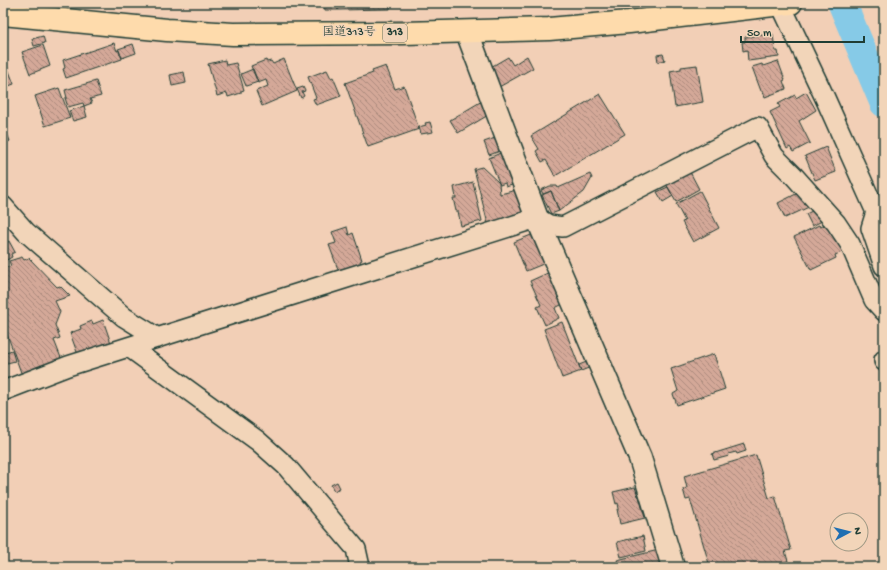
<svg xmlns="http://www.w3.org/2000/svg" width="887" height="570" viewBox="0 0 887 570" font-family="'Gochi Hand','Klee One',sans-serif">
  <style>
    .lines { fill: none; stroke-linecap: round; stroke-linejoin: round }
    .river { stroke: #86cae7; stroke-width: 29 }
    .building { fill: url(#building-back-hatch); stroke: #1f3d34 }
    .street-casing { stroke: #1f3d34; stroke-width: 22 }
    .secondary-casing { stroke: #1f3d34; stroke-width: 25 }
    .highway-casing { stroke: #1f3d34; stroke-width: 25 }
    .street { stroke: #f2d5b9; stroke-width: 19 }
    .secondary { stroke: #f2d5b9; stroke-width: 22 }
    .highway { stroke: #fedbac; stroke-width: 22 }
    .labels { text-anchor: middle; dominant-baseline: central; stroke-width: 3; stroke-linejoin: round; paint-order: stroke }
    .shield { fill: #f2d5b9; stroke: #5e6b5c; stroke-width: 1 }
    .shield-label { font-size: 11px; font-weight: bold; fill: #1f3d34 }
    .street-label { font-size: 12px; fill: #1f3d34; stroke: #f2d5b9 }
  </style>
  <defs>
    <pattern id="building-back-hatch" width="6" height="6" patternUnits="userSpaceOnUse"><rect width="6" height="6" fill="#d4a898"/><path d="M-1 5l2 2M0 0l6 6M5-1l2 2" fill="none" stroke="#ab8a7d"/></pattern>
  </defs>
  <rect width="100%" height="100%" fill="#f2cfb6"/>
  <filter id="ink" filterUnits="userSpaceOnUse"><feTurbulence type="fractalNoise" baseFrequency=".025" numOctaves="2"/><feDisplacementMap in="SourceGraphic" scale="8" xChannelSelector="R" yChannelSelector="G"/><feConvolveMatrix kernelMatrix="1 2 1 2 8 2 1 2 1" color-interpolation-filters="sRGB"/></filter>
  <g filter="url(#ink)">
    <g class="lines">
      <path class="river" d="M842,3L884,103"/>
    </g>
    <path class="building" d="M324,3H338V10H325Z
      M338,3H390V9L338,10Z
      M773,34L775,51H778L779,57L748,61L747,50L743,51L742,42H745V37Z
      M43,36L45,43L34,46L32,39Z
      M114,43L117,51L119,50L122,59L66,78L63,69L65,68L63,60Z
      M133,44L136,53L122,58L118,49Z
      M43,45L50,66L30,74L22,52Z
      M663,54L665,60L658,62L657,55Z
      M527,56L533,68L499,87L489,68L508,57L513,65Z
      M4,58L14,84L3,88V59Z
      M284,59L297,91L262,106L256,91L268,86L266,80L258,83L251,66L266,60L267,62L271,61L273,64Z
      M225,60L226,65L236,63L244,90L241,91V93L228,97L227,93L217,96L208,64Z
      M778,61L785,80L783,81L786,89L765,97L763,91H761L752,67L762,64L763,66Z
      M697,65L703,102L675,107L670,71L681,69V67Z
      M386,66L395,89L404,86L419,129L368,147L345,83L373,73L372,71Z
      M253,69L258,82L246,86L241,74Z
      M327,70L331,78L333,77L341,96L316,105L313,99L316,98L308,77Z
      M184,72L186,83L172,86L170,75Z
      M96,81L101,96L90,99L92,103L84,106L83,103L68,107L65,98H67L65,90Z
      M303,87L305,91L302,92L304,96L301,98L297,89Z
      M59,88L70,118L45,126L35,96Z
      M806,92L816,110L799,121L810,143L793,152L790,147L787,149L770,112L780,107L778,104L795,95L796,98Z
      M600,94L625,134L555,176L546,160L542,162L536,151L539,149L531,136Z
      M482,101L490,114L458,133L450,120Z
      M84,106L87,117L73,121L69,111Z
      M430,122L433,132L421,134L419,127L426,125L425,123Z
      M3,123L10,141L3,144Z
      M498,137L503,150L489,155L484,142Z
      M826,147L836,172L815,180L805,156Z
      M505,151L518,183L506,187L505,183L500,185L489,158Z
      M482,167L499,183L500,194L521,189L529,217L489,228L474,169Z
      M690,172L699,189L676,202L666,184Z
      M590,174L592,178L584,192L559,211L551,191L543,194L541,190L550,186H557L558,188Z
      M473,182L482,221L461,226L458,211H456L453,198H456L454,187Z
      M668,187L673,196L663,202L657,192Z
      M551,191L559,211L551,214L542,195Z
      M700,191L719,228L693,242L682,222L685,221L676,204Z
      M800,192L811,206L785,218L778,203Z
      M816,209L822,221L812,226L806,214Z
      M829,223L849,249L835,255L836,258L811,270L794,237L819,225L820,227Z
      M347,227L349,235L353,233L362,260L360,261L361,264L339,272L329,245L336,243L332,232Z
      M536,233L548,262L526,271L514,242Z
      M3,239L5,243L9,241L15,252L11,254L12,257L3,262Z
      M22,257L24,260L29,258L57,287L60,286L70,296L55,301L60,312L55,325L60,338L54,340L63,363L23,378L3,323V269L11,266L9,261Z
      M550,272L563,304L555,308L559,318L545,325L537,307L541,305L530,281Z
      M103,320L111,343L78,355L70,333L81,329L80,326L92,321L93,324Z
      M562,322L581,371L562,378L544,329Z
      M12,350L15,361L3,364V353Z
      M714,354L725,389L677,405L673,394L678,391L671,369Z
      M589,361L591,367L581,371L579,365Z
      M744,444L746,451L737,454L736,452L728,454L729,456L714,460L712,454Z
      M756,455L769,498L775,496L791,550L785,551L788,561L769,567H710L690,499L686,500L683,489L687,488L684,476Z
      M337,482L340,488L334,491L331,485Z
      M635,487L638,496H639L645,518L620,524L617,509H619L618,503L616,504L613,492Z
      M643,536L646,551L621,557L617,542Z
      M663,549L665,567H619L617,560Z"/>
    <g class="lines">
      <defs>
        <path id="street" d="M780,3L825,98L876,212L884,225
          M3,206L26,232L124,317L158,338
          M876,212L871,228L884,266
          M129,347L258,441L286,466L356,549L360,567
          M884,360V361
          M3,391L68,366L537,218L549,225L563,227L758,127L774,156L794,176L836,223L850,244L874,300L884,311"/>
        <path id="secondary" d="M467,32L537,218L640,458L673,567"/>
        <path id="highway" d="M3,14L167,30L233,34L404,33L549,29L629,22L791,3"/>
      </defs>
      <use href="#street" class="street-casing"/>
      <use href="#secondary" class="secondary-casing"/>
      <use href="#highway" class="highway-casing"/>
      <use href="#street" class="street"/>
      <use href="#secondary" class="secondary"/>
      <use href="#highway" class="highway"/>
    </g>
  </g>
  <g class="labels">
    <rect class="shield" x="383" y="24" width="24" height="18" rx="3"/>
    <g class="shield-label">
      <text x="395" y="33">313</text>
    </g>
    <g class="street-label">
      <text x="349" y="33">国道313号</text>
    </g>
  </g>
  <rect width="887" height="570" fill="none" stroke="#f2d5b9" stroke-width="16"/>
  <rect x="8" y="8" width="871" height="554" fill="none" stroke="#1f3d34" stroke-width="1.5" filter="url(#ink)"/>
  <g transform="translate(849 532) rotate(83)"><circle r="19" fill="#f2d5b9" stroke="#9e9884"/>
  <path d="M0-3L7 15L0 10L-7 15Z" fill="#1f6fb2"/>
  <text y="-6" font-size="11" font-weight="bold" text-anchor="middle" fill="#1f3d34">N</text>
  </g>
  <path d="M741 36v6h123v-6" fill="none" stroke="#1f3d34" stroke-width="2"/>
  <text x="747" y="36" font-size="12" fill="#1f3d34" stroke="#f2d5b9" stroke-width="3" paint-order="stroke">50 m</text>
</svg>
